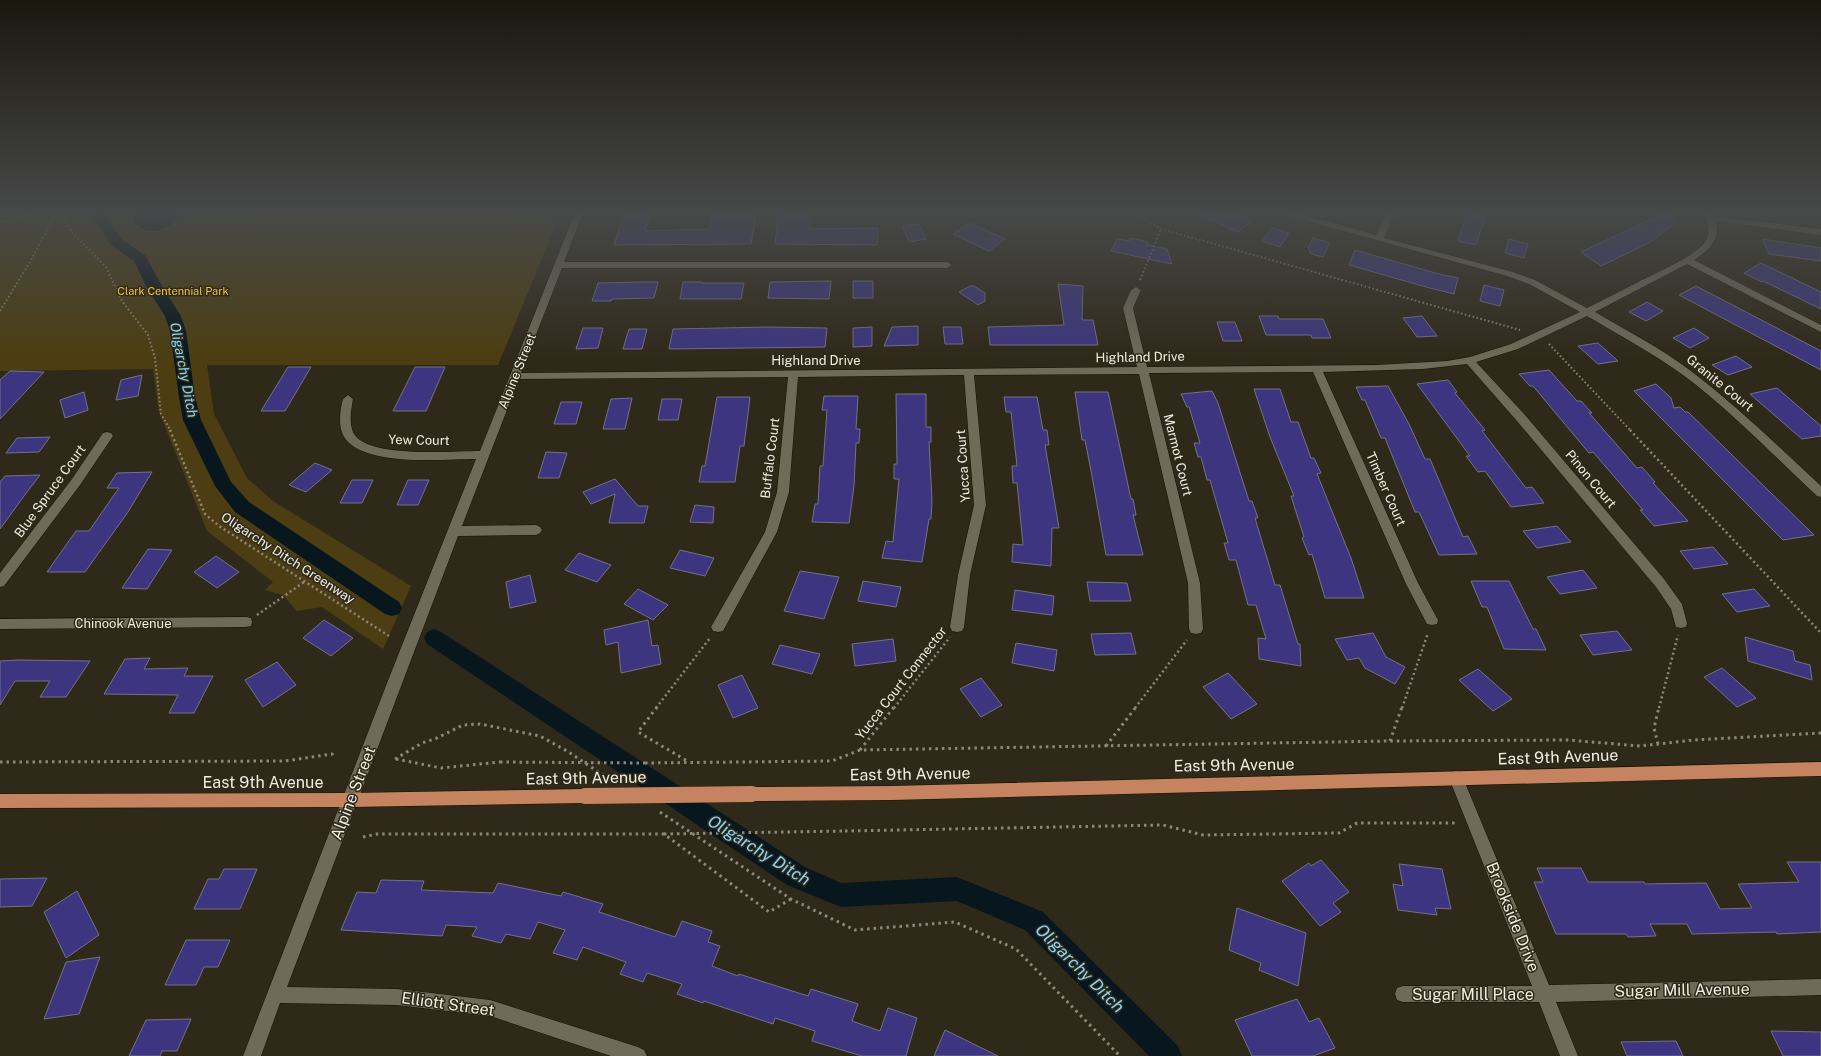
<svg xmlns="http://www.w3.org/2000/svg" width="1821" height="1056" viewBox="0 0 1821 1056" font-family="'Public Sans',sans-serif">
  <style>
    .green { fill: #4c3e12 }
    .water { fill: #08171e; stroke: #4e5759 }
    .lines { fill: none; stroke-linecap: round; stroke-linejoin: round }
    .canal { fill: #08171e; fill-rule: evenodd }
    .building { fill: #3d3580; stroke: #727385 }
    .minor-casing { stroke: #171204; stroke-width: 1 }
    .major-casing { stroke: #171204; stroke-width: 1 }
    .path-far2 { stroke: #8d887b; stroke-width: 2; stroke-dasharray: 1.5 2.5; stroke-linecap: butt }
    .path-far1 { stroke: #8d887b; stroke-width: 2.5; stroke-dasharray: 2 3; stroke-linecap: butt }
    .path { stroke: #8d887b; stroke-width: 3; stroke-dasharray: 2.5 4; stroke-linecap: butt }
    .minor { fill: #706a58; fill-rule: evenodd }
    .major { fill: #c5845f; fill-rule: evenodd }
    .major-bridge-casing { stroke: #171204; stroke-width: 16; stroke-linecap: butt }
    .path-bridge { stroke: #8d887b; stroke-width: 3; stroke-dasharray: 2.5 4; stroke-linecap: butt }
    .major-bridge { stroke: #c5845f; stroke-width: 16 }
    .labels { text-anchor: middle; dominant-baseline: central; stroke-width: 3; stroke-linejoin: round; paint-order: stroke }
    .far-park-label { font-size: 11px; fill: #efc53d; stroke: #2f2919 }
    .street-label { font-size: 13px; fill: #f1ede3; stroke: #2f2919 }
    .water-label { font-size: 14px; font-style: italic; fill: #86d4f7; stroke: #2f2919 }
    .near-street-label { font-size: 16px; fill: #f1ede3; stroke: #2f2919 }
    .near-water-label { font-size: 17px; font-style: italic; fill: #86d4f7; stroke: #2f2919 }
  </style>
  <rect width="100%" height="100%" fill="#2f2919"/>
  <path class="green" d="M0,210H562L498,365H207L214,414L247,478L273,501L411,586L383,649L322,607L297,611L283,595L265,590L273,582L207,531L159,412L153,369L0,371Z"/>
  <path class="water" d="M138,210H181V215C170,231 146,240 133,221L134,215Z"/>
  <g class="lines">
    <path class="canal" d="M88,210H102L122,240L145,255L163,288L181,316L186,331L195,397L201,420L231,482L249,502L399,602L402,608L399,614L392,616L385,614L235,512L215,486L183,420L179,397L170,331L165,316L147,288L134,261L112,246Z
      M434,629L441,632L805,867L841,883L957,877L1043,912L1178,1046L1182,1056H1149L1025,930L957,901L841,907L787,885L427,644L424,638L427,632Z"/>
  </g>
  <path class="building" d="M625,210H652L645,231L709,229L713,210H757L751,244L614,245Z
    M779,210H810V229L878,228L877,245L775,244Z
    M1188,210H1224L1235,216L1236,214L1252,221L1238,232Z
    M1468,210H1487L1476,245L1458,241Z
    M1656,210H1669L1676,222L1650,242L1601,266L1581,252L1658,216Z
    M970,223L1005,239L989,251L953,234Z
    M919,224L926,239L909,242L902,226Z
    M1272,228L1289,233L1280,247L1262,241Z
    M1130,238L1148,242L1147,245L1167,249L1172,264L1111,251L1117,239L1129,241Z
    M1313,238L1330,243L1323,257L1311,254L1308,248Z
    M1509,239L1528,244L1524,258L1505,253Z
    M1762,239L1821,248V261L1769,254Z
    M1355,250L1439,274L1458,278L1454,294L1426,287L1349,265Z
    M1761,263L1821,292V309L1763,281L1762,282L1744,273Z
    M831,281L829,299L768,298L770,282Z
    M853,281H873V298H853Z
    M641,282H658L654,298L612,299L611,301H592L598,283Z
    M683,282H702V283H744L741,299H680Z
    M1058,284L1083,286L1082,320H1093L1098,345H990L988,327L1064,325Z
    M1484,285L1504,290L1500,306L1480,301Z
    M970,286H974L985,293V301L978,305L959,292Z
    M1696,286L1821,351V370L1679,295Z
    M1647,302L1663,311L1646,321L1629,312Z
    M1259,316H1278L1279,319H1323L1331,338H1312L1311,335H1266Z
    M1422,316L1437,336L1417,337L1403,318Z
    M1217,322H1235L1242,341H1223Z
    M918,326V345L884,346L892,327Z
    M768,327L827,328L825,347L669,349L673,329Z
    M872,327V346L853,347V328Z
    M943,327H961L963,344H945Z
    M583,328H603L598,348L576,349Z
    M1694,328L1709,338L1690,348L1673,338Z
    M629,329H647L642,349H623Z
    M1598,343L1618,361L1598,364L1578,346Z
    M1736,356L1752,367L1728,375L1712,365Z
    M288,367H311L285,411H261Z
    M415,367H445L426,411H393Z
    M1549,370L1577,401H1581L1592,413H1589L1637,468L1642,467L1655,482L1653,483L1688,521L1654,526L1640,510H1643L1593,452L1589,453L1533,386H1530L1519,374Z
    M10,371L44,372L0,419V380Z
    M142,375L138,396L116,400L121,380Z
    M1448,380L1457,392L1455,393L1485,430L1482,431L1526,488L1532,487L1544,503L1511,507L1485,471L1478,472L1466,456H1470L1417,384Z
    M1656,384L1671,398L1674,408L1680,407L1685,412H1688L1814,535L1783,540L1634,391Z
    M1388,386L1409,424L1425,459H1430L1463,537L1468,536L1477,554L1439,555L1419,512H1415L1385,438H1381L1365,400H1362L1356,387Z
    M1777,388L1821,426V436L1802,439L1750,394Z
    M1254,389H1280L1291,422H1298L1311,458H1314L1321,473L1317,474L1351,558L1364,598H1325L1312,554L1309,555L1302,538L1304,537L1291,496H1294L1270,437Z
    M1212,391L1218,403L1249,501H1252L1258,518H1255L1275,585H1280L1298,644H1300L1301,666L1259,659L1258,638L1266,639L1256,605H1248L1236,560H1229L1224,543H1228L1210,480H1207L1201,457H1198L1194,443H1200L1189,407H1187L1181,394Z
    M84,392L88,410L65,418L60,400Z
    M1075,392H1108L1131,499H1133L1136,515H1133L1143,555H1106L1092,476L1085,440H1082Z
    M896,394H926V427H931V442H929L932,501L931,519H929L922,562L882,558L886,541L893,542L899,479H894V464H897Z
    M824,396H858L856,429H860L859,443H856L854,486L849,523L812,522L815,504H818L820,466H823L827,410H822Z
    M717,397H750L744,446H740L735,482H699L702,466H705Z
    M1004,397H1037L1043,430H1047L1049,445H1045L1059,528H1052L1051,566L1012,562L1013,544L1023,545L1017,483H1013L1012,466H1017L1011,412H1006Z
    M632,398L625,429H603L611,399Z
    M662,399H682L678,420H658Z
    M561,402H582L576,424H554Z
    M50,437L39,452L6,453L17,438Z
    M546,452L567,453L559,478H538Z
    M315,463L332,470L306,492L289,485Z
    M152,472L128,512L85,572H47L76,531H89L119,488H107L117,473Z
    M40,475L24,496L0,529V482L5,476Z
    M615,479L638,506H648L644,523H609L615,494L591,504L583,492Z
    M352,480H373L362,503H340Z
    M408,480H429L418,505H397Z
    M695,505L714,507L713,523L690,522Z
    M1557,526L1571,542L1537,548L1523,531Z
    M1713,547L1728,564L1694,569L1680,551Z
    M148,549L172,550L147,589L122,588Z
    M680,550L714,558L705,576L670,568Z
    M579,553L611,565L597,582L565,570Z
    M216,556L239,572L217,588L194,572Z
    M1583,570L1597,588L1560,594L1547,577Z
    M800,571L839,577L824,619L784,611Z
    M530,575L536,602L510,608L506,582Z
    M863,581L901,587L896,607L858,601Z
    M1471,581H1509L1533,629H1536L1546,650L1504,649L1487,607H1482Z
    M1087,582L1127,583L1131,601H1090Z
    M638,589L668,605L653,620L624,604Z
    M1754,589L1770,606L1737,612L1722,594Z
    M1015,590L1054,596L1052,615L1012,610Z
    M324,620L353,638L331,656L303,638Z
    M648,620L652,646L658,645L661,664L621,673L618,642L606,645L604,630Z
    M1617,631L1632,650L1593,655L1580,635Z
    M1131,633L1136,654L1095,655L1091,634Z
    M1373,633L1386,657L1405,667L1395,684L1365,668L1359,658L1347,660L1335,639Z
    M1745,637L1793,651L1795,661L1810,665L1812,680L1748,661Z
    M893,639L896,661L855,666L852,644Z
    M1016,643L1057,650L1054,671L1012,663Z
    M780,645L820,654L812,674L772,664Z
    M150,658L144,669L188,668L184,676H213L194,713H169L178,695L104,694L125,659Z
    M0,661L18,660L90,661L66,697H40L50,681H15L0,705Z
    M277,662L296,685L263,707L245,680Z
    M1722,668L1756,698L1737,707L1704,677Z
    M1478,669L1512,699L1493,711L1459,680Z
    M1228,673L1257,704L1231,719L1203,687Z
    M742,675L758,708L733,718L718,685Z
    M981,678L1002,705L981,717L960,689Z
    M1321,860L1349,892L1333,903L1341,912L1320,926L1282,881L1309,863L1311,866Z
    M1787,862H1821V932L1777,934L1776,932L1692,934L1687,924H1650L1656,936L1628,937L1626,934H1556L1534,882H1543L1537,868H1581L1588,882H1644L1645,884L1706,883L1720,909L1752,908L1738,884L1799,882Z
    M1399,864L1442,869L1451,909L1435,908L1437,915L1398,910L1393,884L1403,886Z
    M224,869H257L240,909H194L208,879H219Z
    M47,878L32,906L0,907V879Z
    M381,880L424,881L421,890L493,893L498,883L561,896L563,892L603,904L599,912L675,937L682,921L712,931L708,942L720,946L712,966L738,976L739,974L808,996L811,989L858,1004L852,1021L880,1031L888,1008L917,1018L906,1056H862L812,1041L815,1031L775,1018L773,1024L704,1001L703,1003L677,994L682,984L647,973L643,982L620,974L626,962L583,947L577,960L553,953L565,930L538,922L530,939L506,934L501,943L472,936L477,927L446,925L442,936L341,930L357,892L376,893Z
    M77,891L99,935L66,958L44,912Z
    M1237,908L1306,933L1298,986L1259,970L1261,963L1229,950Z
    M186,940H230L218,967H204L196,985H165Z
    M100,957L79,1014L44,1019L66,962Z
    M1297,999L1309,1022L1319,1018L1335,1048L1313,1056H1252L1235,1020Z
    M191,1019L177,1051H162L160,1056H129L146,1020Z
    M945,1030L998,1056H934Z
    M1771,1031L1821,1032V1056H1783Z
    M1676,1041L1683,1056H1627L1621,1042Z"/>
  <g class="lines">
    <defs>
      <path id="minor" d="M576,210H584L564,262H947L952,265L947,268H562L521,373L1137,367L1123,308L1131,290L1136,287L1141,290L1133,308L1147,367L1376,365L1447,361L1470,357L1511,344L1580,312L1529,284L1507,276L1274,212L1273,210H1287L1376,235L1387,212L1389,210H1399L1394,215L1384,238L1513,272L1535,280L1587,308C1606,299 1624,289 1642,280C1658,272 1697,255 1705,242C1712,232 1708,219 1702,210H1710L1714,216L1821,229V235L1716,221C1721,240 1708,251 1694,260L1821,325V332L1687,264L1595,312C1627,331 1661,348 1691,371C1737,406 1779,447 1821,486V497L1817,496C1773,455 1731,411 1683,375C1653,353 1619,335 1587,316L1518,349L1476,362L1525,415L1664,579L1682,604L1687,623L1686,627L1681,628L1676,627L1671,609L1656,587L1517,421L1467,364L1423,369L1323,372L1418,583L1438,620L1437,624L1432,625L1427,624L1406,584L1313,372L1149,373L1200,583L1203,629L1201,633L1196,634L1191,633L1189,629L1188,583L1139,374L974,375L986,505L970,575L964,627L962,631L957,632L952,631L950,627L958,575L974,505L964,375L798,377L789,492L777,532L723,631L718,632L713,631L711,627L765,532L777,492L788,377L519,379L462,526L536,525L540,527L542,530L540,533L536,535L458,536L287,987L397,989L490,1000L638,1047L644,1050L647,1056H611L490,1016L397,1005L280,1003L261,1056H243L389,678L476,459C444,459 360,468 343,435C338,424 340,410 343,399L348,395L353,399C351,410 349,422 353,432C365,459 454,451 480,451Z
        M107,432L111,433L113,436L80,485L4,586L0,587V573L72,479L103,433Z
        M246,617L251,618L252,622L251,626L246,627L0,629V619Z
        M1456,771L1461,773L1463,778L1549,985L1821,979V995L1556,1002L1578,1056H1560L1539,1002H1403L1397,1000L1395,994L1397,988L1403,986H1532L1449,778L1451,773Z"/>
      <path id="major" d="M1821,762V776L892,800L752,801L747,799L745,794L747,789L752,787L892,786Z
        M585,789L590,791L592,796L590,801L585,803L350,807L0,808V794L350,793Z"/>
    </defs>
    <use href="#minor" class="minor-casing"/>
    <use href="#major" class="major-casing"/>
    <path class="path-far2" d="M56,210L62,215L71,231L106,267L122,301L148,335L155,358L161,414L171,431
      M1130,210L1161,229L1520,330
      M0,222L51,210
      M1140,280L1161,229
      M0,311L30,262L57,211
      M1549,344L1631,431"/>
    <path class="path-far1" d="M170,430L205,514L219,526L389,636
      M1630,430L1821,633
      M257,615L304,582
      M656,708L710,638
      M894,708L950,637
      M1135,708L1187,640
      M1402,708L1428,633
      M1659,708L1678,635"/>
    <path class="path" d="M657,707L638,732L689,762
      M1390,741L1402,707
      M1658,744L1654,728L1659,707
      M1106,746L1136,707
      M860,750L894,707
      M395,759L422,743L437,738L463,725L480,724L540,736L567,751L609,779
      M396,759L441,768L500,762
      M0,762L285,761L332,754L335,758
      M645,763L832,761L860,750L1390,741L1568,740L1640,746L1694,740L1821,733
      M660,812L791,899L855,930L955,922L1016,949L1120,1056
      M845,831L1163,825L1203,835L1339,833L1357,823H1458
      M363,837L377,834H664L769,912L791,899"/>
    <use href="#minor" class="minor"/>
    <use href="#major" class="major"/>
    <defs>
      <path id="major-bridge" d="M585,796L752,794"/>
    </defs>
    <use href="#major-bridge" class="major-bridge-casing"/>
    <path class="path-bridge" d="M500,762L645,763
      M664,834L845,831"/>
    <use href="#major-bridge" class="major-bridge"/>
  </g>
  <linearGradient id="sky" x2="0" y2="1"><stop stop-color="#1a170e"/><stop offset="0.59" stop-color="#474949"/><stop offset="1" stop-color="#474949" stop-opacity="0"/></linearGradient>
  <rect width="1821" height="358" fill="url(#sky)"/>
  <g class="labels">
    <g class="far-park-label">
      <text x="173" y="291">Clark Centennial Park</text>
    </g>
    <g class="street-label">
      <text transform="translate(1140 357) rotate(-1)">Highland Drive</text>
      <text x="816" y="360">Highland Drive</text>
      <text transform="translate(517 371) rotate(-68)">Alpine Street</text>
      <text transform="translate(1720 383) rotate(39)">Granite Court</text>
      <text transform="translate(419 440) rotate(1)">Yew Court</text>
      <text transform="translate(1178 455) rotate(76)">Marmot Court</text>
      <text transform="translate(770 458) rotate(-83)">Buffalo Court</text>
      <text transform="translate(963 466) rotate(-94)">Yucca Court</text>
      <text transform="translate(1591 479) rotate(50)">Pinon Court</text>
      <text transform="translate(1386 489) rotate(66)">Timber Court</text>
      <text transform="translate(50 491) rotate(-54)">Blue Spruce Court</text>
      <text transform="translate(288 558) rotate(33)">Oligarchy Ditch Greenway</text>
      <text x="123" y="623">Chinook Avenue</text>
      <text transform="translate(901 683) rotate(-52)">Yucca Court Connector</text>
    </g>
    <g class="water-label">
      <text transform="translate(184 370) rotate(79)">Oligarchy Ditch</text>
    </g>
    <g class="near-street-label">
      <text transform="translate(1558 757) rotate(-2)">East 9th Avenue</text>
      <text transform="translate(1234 765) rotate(-1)">East 9th Avenue</text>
      <text transform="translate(910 774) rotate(-1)">East 9th Avenue</text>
      <text transform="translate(586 778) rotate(-1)">East 9th Avenue</text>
      <text x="263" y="782">East 9th Avenue</text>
      <text transform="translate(353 793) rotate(-69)">Alpine Street</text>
      <text transform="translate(1513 917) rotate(68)">Brookside Drive</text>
      <text transform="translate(1682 990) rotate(-1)">Sugar Mill Avenue</text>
      <text x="1473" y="994">Sugar Mill Place</text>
      <text transform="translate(448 1004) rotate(8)">Elliott Street</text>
    </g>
    <g class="near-water-label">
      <text transform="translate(759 850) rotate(32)">Oligarchy Ditch</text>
      <text transform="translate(1080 968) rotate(45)">Oligarchy Ditch</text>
    </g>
  </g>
</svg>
